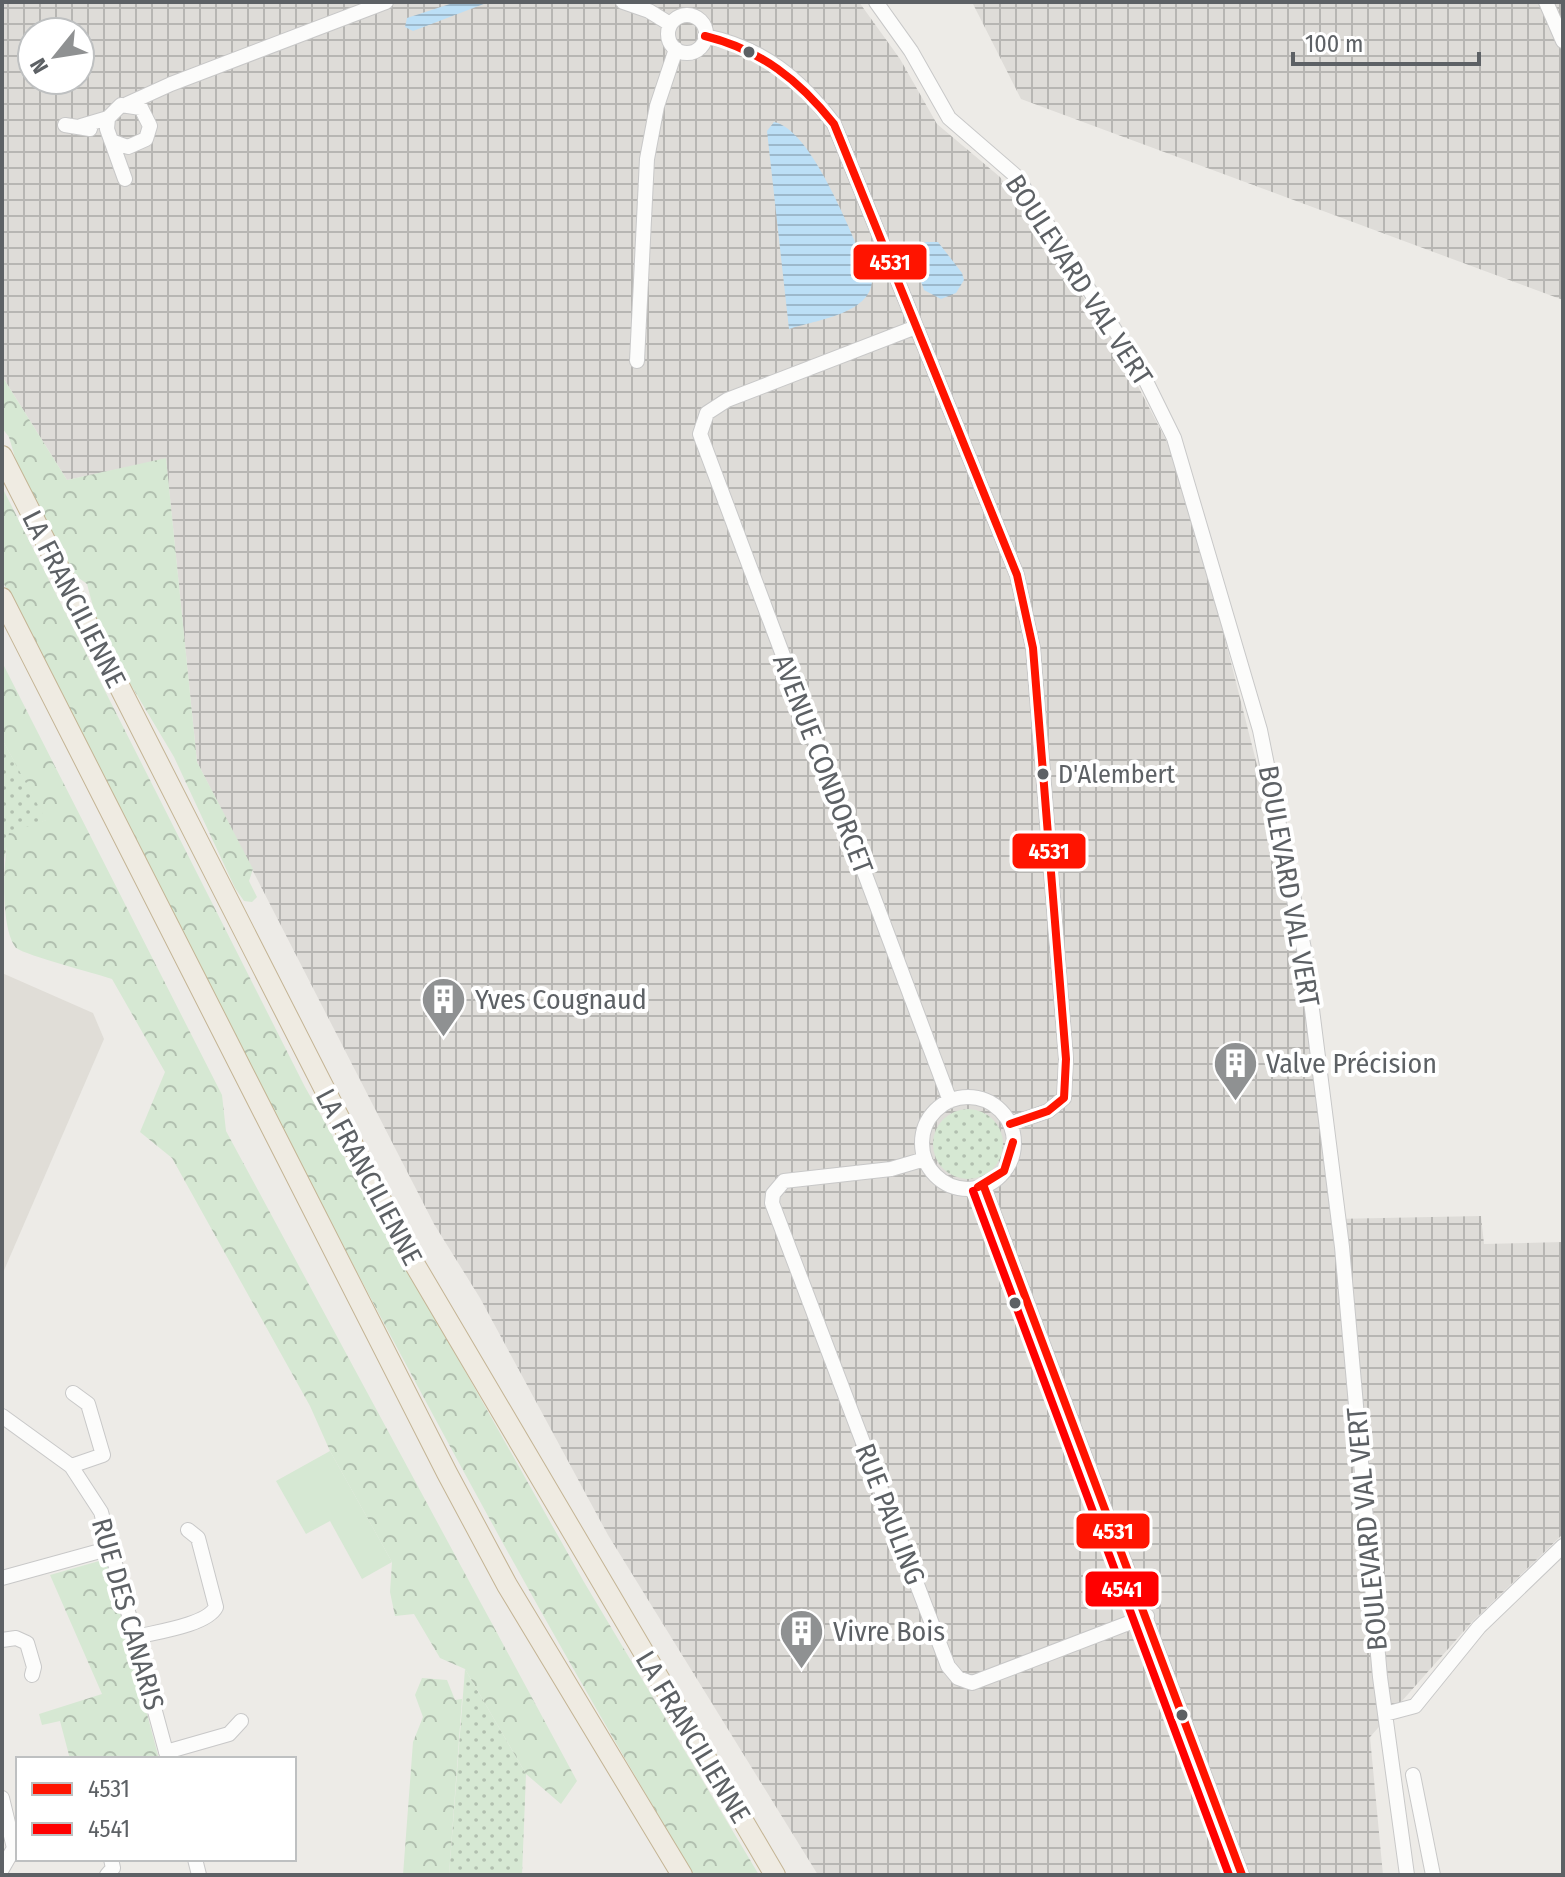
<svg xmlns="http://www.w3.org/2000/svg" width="1565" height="1877" viewBox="0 0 1565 1877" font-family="'Fira Sans Condensed',sans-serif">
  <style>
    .industrial { fill: url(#industrial-grid); fill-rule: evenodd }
    .education { fill: #e0ddd7 }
    .grass { fill: url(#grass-dots) }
    .forest { fill: url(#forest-crowns) }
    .pitch { fill: #d6e8d3 }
    .water { fill: url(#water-rules) }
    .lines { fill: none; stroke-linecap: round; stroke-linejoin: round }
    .minor-casing { stroke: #c8c8c8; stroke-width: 16 }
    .highway-casing { stroke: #c4b494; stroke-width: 22 }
    .minor { stroke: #fcfcfb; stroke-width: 14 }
    .highway { stroke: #efebe2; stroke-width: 20 }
    .bus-1-casing { stroke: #fff; stroke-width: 14 }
    .bus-2-casing { stroke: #fff; stroke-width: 14 }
    .bus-1 { stroke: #ff1400; stroke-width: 8 }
    .bus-2 { stroke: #f00; stroke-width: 8 }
    .bus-dot { fill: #5d6165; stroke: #fff; stroke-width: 3 }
    .labels { text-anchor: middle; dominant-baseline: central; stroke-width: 8; stroke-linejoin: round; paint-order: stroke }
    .bus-label { font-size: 26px; fill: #5d6165; stroke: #fff; text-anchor: start }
    .street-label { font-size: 28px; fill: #5d6165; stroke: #fff }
    .poi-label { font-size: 28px; fill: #5d6165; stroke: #fff; text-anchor: start }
    .line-badge { stroke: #fff; stroke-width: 3 }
    .badge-label { font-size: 22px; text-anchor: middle; font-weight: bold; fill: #fff }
  </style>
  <defs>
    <pattern id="industrial-grid" width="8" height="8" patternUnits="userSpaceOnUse" patternTransform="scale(2)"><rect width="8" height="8" fill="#dedcd8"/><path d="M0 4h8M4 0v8" fill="none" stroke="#b7b6b3"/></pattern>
    <pattern id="grass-dots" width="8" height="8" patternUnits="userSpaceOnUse" patternTransform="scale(2)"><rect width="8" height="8" fill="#d6e8d3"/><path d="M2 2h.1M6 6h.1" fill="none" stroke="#b1bfaf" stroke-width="1.8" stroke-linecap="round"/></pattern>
    <pattern id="forest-crowns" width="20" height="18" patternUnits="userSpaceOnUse" patternTransform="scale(2)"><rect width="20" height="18" fill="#d6e8d3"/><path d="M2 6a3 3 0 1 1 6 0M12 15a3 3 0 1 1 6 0" fill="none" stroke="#b1bfaf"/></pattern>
    <pattern id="water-rules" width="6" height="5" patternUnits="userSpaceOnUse" patternTransform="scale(2)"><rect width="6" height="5" fill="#bcdff6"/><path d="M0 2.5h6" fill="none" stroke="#9cb8cb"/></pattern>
  </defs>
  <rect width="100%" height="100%" fill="#edebe7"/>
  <path class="industrial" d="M2,2H859L900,59L937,124L1000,177L1118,348L1167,442L1204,556L1294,911L1333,1219L1481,1216L1484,1244L1563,1242V1534L1472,1622L1370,1737L1383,1875H818L608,1535L480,1298L434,1224L197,762L166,459L67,480L2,376ZM32,32H80V80H32Z
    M972,2H1563V300L1021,99Z"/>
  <path class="education" d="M2,973L93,1013L104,1039L2,1275Z"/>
  <path class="grass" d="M2,739L47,820L10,834L2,868Z
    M933 1144a35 35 0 1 1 70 0a35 35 0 1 1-70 0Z
    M465,1669L526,1774L522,1875H449Z"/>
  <path class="forest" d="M2,376L67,480L166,458L197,762L253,869L249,881L257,897L252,902L244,901L235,888L174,757L100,633L87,584L64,567L66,551L49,529L20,475L9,437L2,428Z
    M2,487L305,1087L584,1582L759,1875H694C441,1455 225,1016 2,580Z
    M2,662L222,1095L226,1131L577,1781L561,1804L526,1774L465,1669L440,1658L414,1614L395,1616L390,1592L392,1562L330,1451L310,1406L172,1158L140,1132L165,1072L112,979C94,973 28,956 16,948C0,928 3,861 9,833L46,820L2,739Z
    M106,1559L159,1759H70L60,1721L42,1725L39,1714L102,1694L50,1575Z
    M422,1678L447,1680L455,1700L462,1699L449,1875H403L413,1742L423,1717L415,1695Z"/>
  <path class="pitch" d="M330,1451L392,1562L362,1579L330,1521L306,1534L276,1481Z"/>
  <path class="water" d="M456,2H489L413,31L405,27L407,18Z
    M774,122C814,130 855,244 872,281C870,314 816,320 789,329L767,131Z
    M925,242H938L962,273L964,280L956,293L941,299L924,290L913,259Z"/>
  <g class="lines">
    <defs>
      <path id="minor" d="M623,2L649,11L670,24
        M876,2L911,51L949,118L1017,177L1141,371L1174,438L1260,730L1305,954L1342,1247L1380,1677L1407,1875
        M1546,2L1563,41
        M668 34a19 19 0 1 1 38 0a19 19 0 1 1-38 0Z
        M705,36C762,47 800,79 834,124L1017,575L1033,648L1066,1059L1064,1098L1048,1111L1010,1124
        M127,104L171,84L386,2
        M108,118L107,129L125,179
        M65,125L90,129
        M81,126L108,118L121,105L141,108L150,126L146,139L128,147L114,142
        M916,327L727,400L707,413L700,434L950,1101
        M637,361L647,159L657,106L676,49
        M922 1143a46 46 0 1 1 92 0a46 46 0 1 1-92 0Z
        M925,1159L891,1169L784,1181L773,1194L772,1203L948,1666L958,1678L972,1683L1147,1616
        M984,1187L1242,1875
        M2,1416L71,1466L101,1512L168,1759
        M71,1466L103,1455L88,1404L73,1393
        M2,1578L111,1548
        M136,1637C156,1632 207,1625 216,1607L198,1538L188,1530
        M2,1640L16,1638L27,1643L34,1667L32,1675
        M1385,1714L1415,1706L1479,1627L1563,1546
        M166,1752L229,1734L241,1721
        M1413,1775L1433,1875
        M2,1798L14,1848L2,1869
        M195,1859L199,1875
        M107,1875L113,1868L111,1859"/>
      <path id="highway" d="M2,456L408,1253L775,1875
        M2,598L447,1473L507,1585L682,1875"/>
    </defs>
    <use href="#minor" class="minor-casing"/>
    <use href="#highway" class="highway-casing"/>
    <use href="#minor" class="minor"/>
    <use href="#highway" class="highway"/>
    <defs>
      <path id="bus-1" d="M705,36C761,50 799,80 834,124L1017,575L1033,648L1066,1059L1064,1098L1048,1111L1010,1124
        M978,1187L1004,1171L1013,1142
        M984,1187L1242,1875"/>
      <path id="bus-2" d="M973,1191L1229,1875"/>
    </defs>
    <use href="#bus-1" class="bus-1-casing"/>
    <use href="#bus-2" class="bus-2-casing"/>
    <use href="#bus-1" class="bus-1"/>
    <use href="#bus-2" class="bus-2"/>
  </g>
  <defs>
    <symbol id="building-pin" viewBox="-11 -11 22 30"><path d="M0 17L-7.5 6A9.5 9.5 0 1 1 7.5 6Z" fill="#8f9192" stroke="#fff"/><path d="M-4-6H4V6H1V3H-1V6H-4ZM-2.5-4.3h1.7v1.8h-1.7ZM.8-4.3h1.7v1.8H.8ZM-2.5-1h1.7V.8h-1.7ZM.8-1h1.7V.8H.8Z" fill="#fff"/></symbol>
  </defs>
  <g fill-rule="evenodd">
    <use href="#building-pin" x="418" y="974" width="51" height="69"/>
    <use href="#building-pin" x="1210" y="1038" width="51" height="69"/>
    <use href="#building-pin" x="776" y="1606" width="51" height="69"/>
  </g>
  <g class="bus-dot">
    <circle cx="749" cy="52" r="7"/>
    <circle cx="1043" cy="774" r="7"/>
    <circle cx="1015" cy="1303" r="7"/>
    <circle cx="1182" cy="1715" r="7"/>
  </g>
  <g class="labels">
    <g class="bus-label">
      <text x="1058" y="774">D'Alembert</text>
    </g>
    <g class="street-label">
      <text transform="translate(1079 280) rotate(57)">BOULEVARD VAL VERT</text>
      <text transform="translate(74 599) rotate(63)">LA FRANCILIENNE</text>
      <text transform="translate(823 764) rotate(69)">AVENUE CONDORCET</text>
      <text transform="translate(1289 886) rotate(80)">BOULEVARD VAL VERT</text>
      <text transform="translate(369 1177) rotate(62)">LA FRANCILIENNE</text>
      <text transform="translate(890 1514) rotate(69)">RUE PAULING</text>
      <text transform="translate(1367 1529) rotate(-95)">BOULEVARD VAL VERT</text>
      <text transform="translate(128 1614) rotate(74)">RUE DES CANARIS</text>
      <text transform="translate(693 1737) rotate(59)">LA FRANCILIENNE</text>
    </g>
    <g class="poi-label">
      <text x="475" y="999">Yves Cougnaud</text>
      <text x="1266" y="1063">Valve Précision</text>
      <text x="833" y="1631">Vivre Bois</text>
    </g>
  </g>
  <g class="line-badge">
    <rect x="852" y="243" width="76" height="38" rx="8" fill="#ff1400"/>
    <rect x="1011" y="832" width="76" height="38" rx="8" fill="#ff1400"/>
    <rect x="1075" y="1512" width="76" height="38" rx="8" fill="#ff1400"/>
    <rect x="1084" y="1570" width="76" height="38" rx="8" fill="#f00"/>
  </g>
  <g class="badge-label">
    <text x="890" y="270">4531</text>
    <text x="1049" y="859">4531</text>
    <text x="1113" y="1539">4531</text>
    <text x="1122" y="1597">4541</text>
  </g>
  <rect width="1565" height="1877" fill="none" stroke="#5d6165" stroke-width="8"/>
  <rect x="16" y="1757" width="280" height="104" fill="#ffffff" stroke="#bec0c1" stroke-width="2"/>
  <rect x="32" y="1783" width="40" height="12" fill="#ff1400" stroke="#bec0c1" stroke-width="2"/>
  <text x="88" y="1797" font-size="24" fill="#5d6165">4531</text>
  <rect x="32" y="1823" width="40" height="12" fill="#ff0000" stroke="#bec0c1" stroke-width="2"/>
  <text x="88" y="1837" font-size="24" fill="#5d6165">4541</text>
  <g transform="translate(56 56) rotate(240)"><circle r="38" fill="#ffffff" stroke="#bec0c1" stroke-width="2"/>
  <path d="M0-6L14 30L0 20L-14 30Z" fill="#8f9192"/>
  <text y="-12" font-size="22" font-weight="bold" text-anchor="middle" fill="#5d6165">N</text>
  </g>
  <path d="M1293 52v12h186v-12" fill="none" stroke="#5d6165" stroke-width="4"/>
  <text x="1305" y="52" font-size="24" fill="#5d6165" stroke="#ffffff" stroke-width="6" paint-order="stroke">100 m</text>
</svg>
